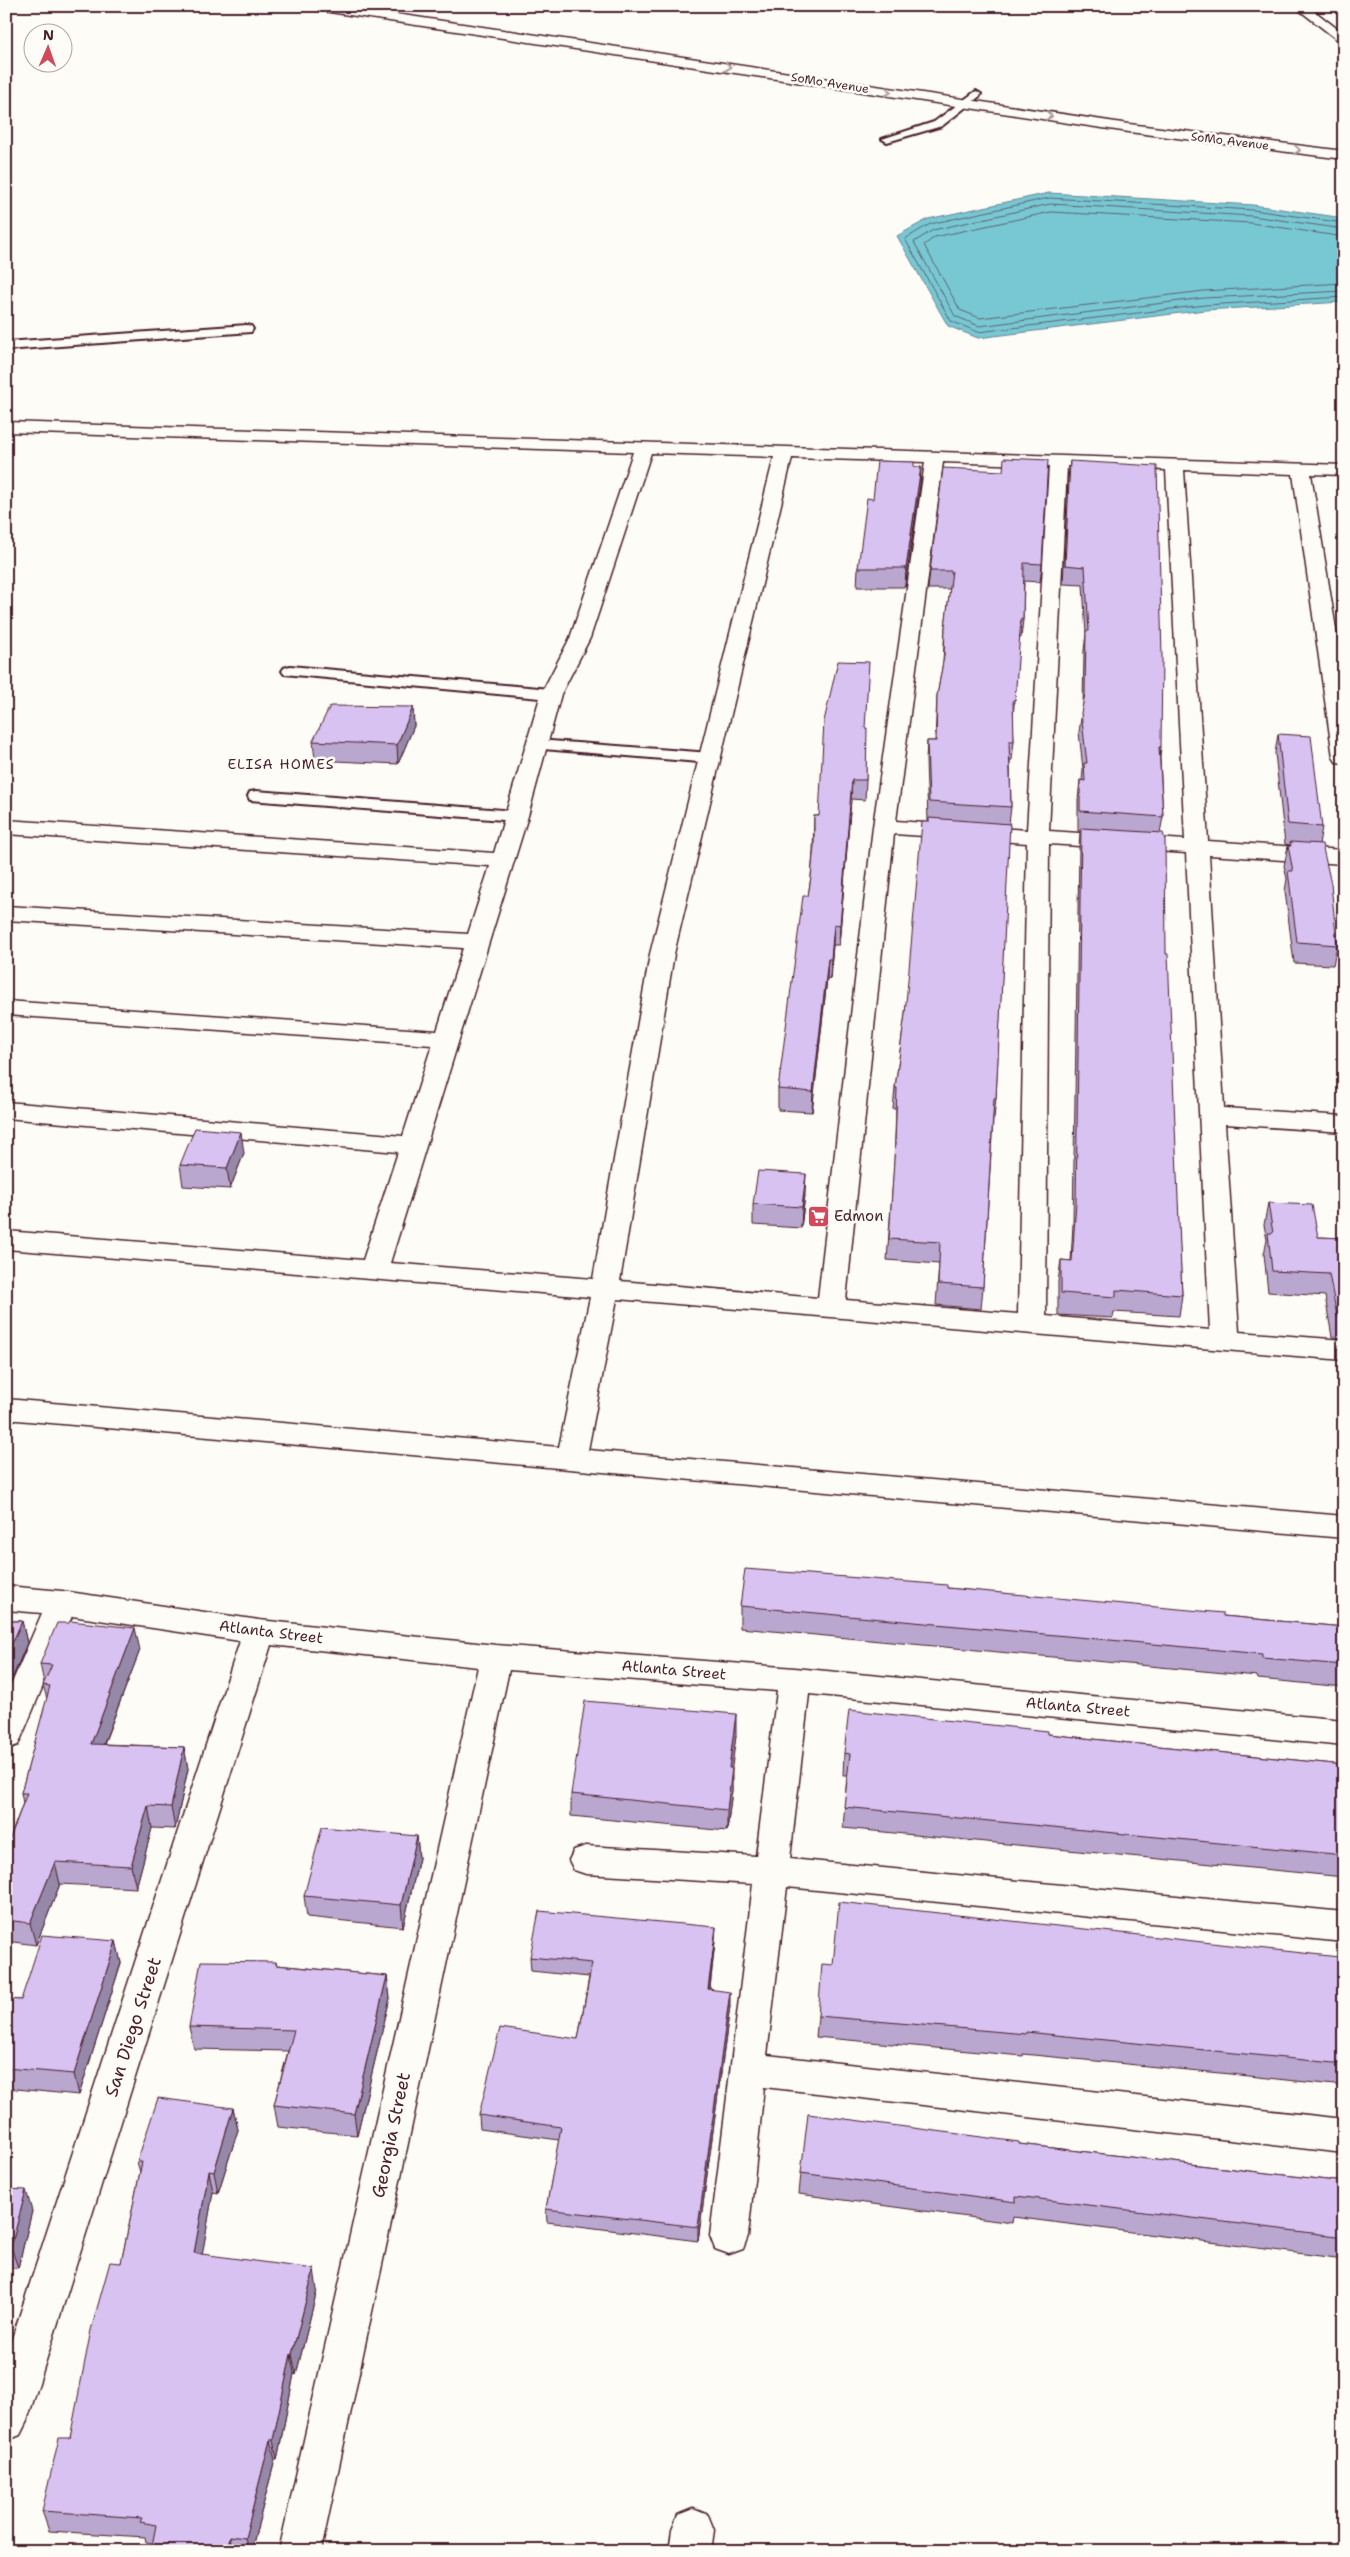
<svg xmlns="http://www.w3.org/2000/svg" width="1350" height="2557" viewBox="0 0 1350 2557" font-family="'Shantell Sans',sans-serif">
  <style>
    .water { fill: #78c8d4; stroke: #668490 }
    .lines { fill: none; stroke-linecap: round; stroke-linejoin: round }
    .shore { stroke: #5c636f; stroke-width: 1 }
    .service-casing { stroke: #4a1f2b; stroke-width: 4 }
    .minor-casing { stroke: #4a1f2b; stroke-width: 3 }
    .tertiary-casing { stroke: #4a1f2b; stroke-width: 3 }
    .service { fill: #fdfcf7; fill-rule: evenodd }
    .minor { fill: #fdfcf7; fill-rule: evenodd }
    .tertiary { fill: #fdfcf7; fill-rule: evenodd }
    .wall { fill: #b9a7d0; stroke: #4a1f2b }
    .shaded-wall { fill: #9688a9; stroke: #4a1f2b }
    .building { fill: #d7c2f2; stroke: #4a1f2b }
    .oneway { stroke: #ac999b }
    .labels { text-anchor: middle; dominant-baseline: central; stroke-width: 5; stroke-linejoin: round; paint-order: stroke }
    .far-street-label { font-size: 12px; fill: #4a1f2b; stroke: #fdfcf7 }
    .far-neighbourhood-label { font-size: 14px; letter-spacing: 1px; fill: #4a1f2b; stroke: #fdfcf7 }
    .poi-label { font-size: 15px; fill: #4a1f2b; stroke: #fdfcf7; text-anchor: start }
    .street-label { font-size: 15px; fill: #4a1f2b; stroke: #fdfcf7 }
    .near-street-label { font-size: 18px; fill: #4a1f2b; stroke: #fdfcf7 }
  </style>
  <rect width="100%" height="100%" fill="#fdfcf7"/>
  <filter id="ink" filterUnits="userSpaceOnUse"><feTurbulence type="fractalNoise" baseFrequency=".02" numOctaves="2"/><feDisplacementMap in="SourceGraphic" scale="10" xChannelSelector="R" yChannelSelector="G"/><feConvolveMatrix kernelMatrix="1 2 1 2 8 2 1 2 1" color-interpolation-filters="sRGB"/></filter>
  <g filter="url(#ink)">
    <path class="water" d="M1049,193L1253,205L1344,218V302L1205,310L978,338L948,326L897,236L928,219Z"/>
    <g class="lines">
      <path class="shore" d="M1344,223L1253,210L1049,198L930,224L905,239L951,321L978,332L1205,305L1344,297
        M1344,229L1252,216L1050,204L933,230L914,242L955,316L979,326L1204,298L1344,291
        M1344,237L1251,223L1051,212L935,237L924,245L960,310L980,318L1204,291L1344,283"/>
      <defs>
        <path id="service" d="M976,91L981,94L980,96L942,126L887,142L882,139L934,122Z
          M247,325L251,326L253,329L251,332L6,350V342Z
          M290,666L551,689L559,694L551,699L284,674L282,671L284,668Z
          M537,740L711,753L719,758L711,763L531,748L529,745Z
          M256,791L517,811L523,812L526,816L523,820L517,821L250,800L248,796L250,792Z"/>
        <path id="minor" d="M6,422L1344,465V475L1311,474L1344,679V763L1336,762L1333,757L1293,474L1184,470L1208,841L1344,850V864L1209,855L1224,1108L1344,1116V1132L1225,1124L1239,1332L1344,1340V1360L617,1299L588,1450L1344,1516V1538L6,1419V1399L559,1447L590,1297L6,1249V1231L363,1260L398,1152L6,1118V1102L403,1136L432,1045L6,1015V1001L437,1031L463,948L6,920V906L468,934L490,866L6,834V820L494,853L541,694L570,638L633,452L6,432ZM651,453L774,457L650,954L593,1279L390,1263L528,816L561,694L590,638ZM792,458L925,462L873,827L818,1298L620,1281L674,954ZM943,462L1049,466L1027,830L896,821ZM1067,466L1166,470L1185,840L1049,831ZM894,834L1027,843L1018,1314L846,1300ZM1049,844L1186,853L1210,1330L1046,1316Z
          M6,1586L62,1591L259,1620L496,1645L795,1668L1344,1720V1746L809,1694L790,1859L1344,1912V1942L787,1887L767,2055L1344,2119V2153L764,2087L748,2236L743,2249L729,2254L715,2249L710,2236L753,1884L586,1874L574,1870L569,1860L574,1850L586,1846L756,1856L777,1691L509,1670L321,2551H279L478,1667L271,1645L27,2421L20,2435L6,2441V2357L240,1641L72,1616L22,1736L18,1745L6,1749V1697L42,1613L6,1610Z
          M693,2509L708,2515L714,2530L711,2551H669L672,2530L678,2515Z"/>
        <path id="tertiary" d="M310,6H343L1129,124L1344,151V159L1129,132L316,10Z
          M1294,6H1308L1344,34V45Z"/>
      </defs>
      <use href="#service" class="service-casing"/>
      <use href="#minor" class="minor-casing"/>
      <use href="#tertiary" class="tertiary-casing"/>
      <use href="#service" class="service"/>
      <use href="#minor" class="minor"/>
      <use href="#tertiary" class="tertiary"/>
    </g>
    <path class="wall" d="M1070,461L1161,747L1160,758L1163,817L1160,833L1182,1295L1179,1316L1114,1312L1113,1318L1058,1315V1282L1061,1260L1071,1261L1073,1223L1079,848L1080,831H1078V800L1080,780L1082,781L1083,769L1079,732L1083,705L1084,650L1086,634L1083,585L1063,584L1068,479Z
      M914,467H921L920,485L905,587H857L858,568L873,499Z
      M943,468L1042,564L1040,582L1024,581L1023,620L1021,638H1019L1013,719L1014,741L1012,760H1010L1011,807L1009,824L996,1098L994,1119H993L983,1287L981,1309L936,1305L939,1264L887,1260L894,1165L896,1109H893L895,1088L905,1014L929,822V821H928L926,760L927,741H935L937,696L943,662L945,627L950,589H928L930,571Z
      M413,707L414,726L398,764L315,760L313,741Z
      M865,728L866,780L865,800L851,799L839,945H833L830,980L827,979L812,1112L778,1110V1089L811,877L813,852L814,816H819Z
      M1278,734L1322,827L1319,844L1337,945L1333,965L1294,963L1285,891L1287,879L1284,866L1288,846H1290V845L1285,844L1275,753Z
      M244,1153L230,1189L183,1186L180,1165Z
      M805,1195L801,1228L753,1225V1204Z
      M1268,1203L1318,1237L1344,1238V1338L1332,1337L1325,1296L1268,1292L1264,1254L1267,1240L1264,1225Z
      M947,1588L1223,1616L1344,1627V1687L1258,1679L1257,1676L740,1628V1606Z
      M6,1621H22L27,1643L10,1684L6,1683Z
      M140,1650L104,1744L184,1747L188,1769L175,1829L152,1828L136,1888L60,1884L36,1945L6,1941V1849L23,1803L21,1793L47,1699L43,1685L44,1683L40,1664Z
      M1048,1734L1139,1744L1344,1765V1877L843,1828L847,1775H843L844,1753Z
      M736,1736L731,1768L732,1790L727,1831L571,1816V1794Z
      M417,1836L419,1858L403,1927L307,1917L304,1896Z
      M116,1941L121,1963L79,2095L6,2088V1999L21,2000Z
      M715,1941L710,1989L730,2006L698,2241L547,2222L546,2209L559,2140L480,2129L479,2115L578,2039L589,1977L531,1971L530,1957Z
      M1339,1960H1344V2086L1230,2074L1023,2054V2056L816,2037L818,2016L833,1965Z
      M276,1962L277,1965L387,1976L390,1998L357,2135L278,2127L274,2105L288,2051L194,2049L189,2027Z
      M233,2108L238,2130L218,2193L213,2192L202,2254L317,2290L296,2375L294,2374L277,2460H275L251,2551H151L152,2543L146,2542L145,2537L49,2531L42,2511L70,2438L121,2263L140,2172L137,2162Z
      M1019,2144L1344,2182V2259L1013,2217L1012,2223L799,2194L801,2173Z
      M6,2189L32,2211L18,2268L6,2267Z"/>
    <path class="shaded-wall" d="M921,467L920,485L905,587L906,568Z
      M413,707L414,726L398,764L397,745Z
      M852,780L851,799L839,945L840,925Z
      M834,924L833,945L830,980L831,959Z
      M828,959L827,979L812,1112L813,1092Z
      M241,1132L244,1153L230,1189L227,1168Z
      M806,1174L805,1195L801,1228L802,1207Z
      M22,1621L27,1643L10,1684L6,1670V1657Z
      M135,1628L140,1650L95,1766L91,1744Z
      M736,1714V1736L729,1789V1768Z
      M184,1747L188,1769L175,1829L171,1807Z
      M732,1768V1790L727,1831V1810Z
      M148,1806L152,1828L136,1888L131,1866Z
      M417,1836L419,1858L403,1927L401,1905Z
      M55,1862L60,1884L36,1945L30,1923Z
      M716,1927L715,1941L708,2003V1989Z
      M116,1941L121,1963L79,2095L74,2074Z
      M387,1976L390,1998L357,2135L354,2114Z
      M730,1992V2006L698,2241V2227Z
      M233,2108L238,2130L218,2193L214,2172Z
      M209,2171L213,2192L199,2274L194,2253Z
      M26,2190L32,2211L18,2268L11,2247Z
      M314,2269L317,2290L296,2375L292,2354Z
      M291,2354L294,2374L277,2460L273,2440Z
      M270,2440L275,2460L251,2551H248L245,2538Z
      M230,2536L233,2551H227Z"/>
    <path class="building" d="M1004,458L1048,460L1042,564L1024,563L1023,620L1021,619L1015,700H1013L1014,741H1009L1011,807L929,802L927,741H936L937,696L944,656L945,627L952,571H930L943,468L1003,471Z
      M877,461L914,462V467H921L906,568H858L867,498L873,499Z
      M1070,461L1157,466L1162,656L1161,747H1159L1163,817L1080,811V780L1085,781L1084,763H1087L1081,713L1085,694L1086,631H1089L1085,567L1065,565Z
      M838,661L869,662L865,728H867L866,780H852L840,925L834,924L831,959H828L813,1092L778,1089L803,896H808L811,877L814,845V816H819L824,721Z
      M330,706L413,707L397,745L313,741Z
      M1278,734L1311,736L1322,827L1288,824Z
      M929,818L1010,824L996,1098H994L983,1287L938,1284L940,1242L889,1239L895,1144L897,1088H895L905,1014L922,822H929Z
      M1081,828L1163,833L1165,840L1166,954H1168L1182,1295L1116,1290V1297L1061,1293V1260L1072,1261L1076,1202Z
      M1290,842L1322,844L1331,884L1337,945L1297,942L1288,871H1293L1288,846H1291Z
      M195,1128L241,1132L227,1168L180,1165Z
      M758,1171L806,1174L802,1207L753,1204Z
      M1268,1203L1312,1205L1318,1237L1344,1238V1316H1337L1329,1274L1272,1271L1268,1233H1273Z
      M745,1569L947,1585V1588L1223,1613V1616L1344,1627V1665L1262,1658V1654L740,1606Z
      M6,1621H22L6,1657Z
      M70,1621L135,1628L91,1744L184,1747L171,1807L148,1806L131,1866L55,1862L30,1923L6,1920V1849L27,1793H21L50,1686L43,1685L52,1665L40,1664L57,1623H69Z
      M585,1701L736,1714L729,1768H732L727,1810L571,1794Z
      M849,1710L1048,1731V1734L1139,1744L1344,1765V1855L844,1807L850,1754L844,1753Z
      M322,1827L417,1836L401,1905L304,1896Z
      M839,1902L1339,1957V1960H1344V2064L1235,2053L1026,2032V2034L818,2016L822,1964L833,1965Z
      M539,1911L716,1927L708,1989L730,1992L698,2227L546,2209L561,2127L479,2115L500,2028L578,2039L592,1963L530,1957Z
      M42,1935L116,1941L74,2074L6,2068V1999L21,2000Z
      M201,1961L276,1962V1965L387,1976L354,2114L274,2105L294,2030L189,2027Z
      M158,2098L233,2108L214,2172L209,2171L194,2253L314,2269L292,2354H291L273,2440H270L245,2538L230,2536L227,2551H151L156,2525L140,2522L142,2518L42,2511L59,2438H70L91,2330L110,2262L121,2263L142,2162H137Z
      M808,2114L1019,2142V2144L1344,2182V2237L1016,2196V2202L801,2173Z
      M6,2189L26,2190L11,2247H6Z"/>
    <defs><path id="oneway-chevron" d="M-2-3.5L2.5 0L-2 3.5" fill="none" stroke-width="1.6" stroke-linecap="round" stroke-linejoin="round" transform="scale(1.25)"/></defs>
    <g class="oneway">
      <use href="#oneway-chevron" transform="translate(728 67) rotate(9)"/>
      <use href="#oneway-chevron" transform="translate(888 92) rotate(9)"/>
      <use href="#oneway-chevron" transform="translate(1049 116) rotate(8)"/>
      <use href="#oneway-chevron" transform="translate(1297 150) rotate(7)"/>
    </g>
  </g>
  <defs>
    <symbol id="supermarket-square" viewBox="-11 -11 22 22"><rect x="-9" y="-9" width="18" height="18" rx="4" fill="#d1495b" stroke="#fdfcf7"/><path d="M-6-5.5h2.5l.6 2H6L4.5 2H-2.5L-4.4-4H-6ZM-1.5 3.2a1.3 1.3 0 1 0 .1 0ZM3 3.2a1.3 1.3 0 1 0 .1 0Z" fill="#fff"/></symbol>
  </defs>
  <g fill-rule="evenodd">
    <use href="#supermarket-square" x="806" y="1204" width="25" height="25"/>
  </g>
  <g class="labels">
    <g class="far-street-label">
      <text transform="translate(830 83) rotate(9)">SoMo Avenue</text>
      <text transform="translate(1230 141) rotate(7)">SoMo Avenue</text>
    </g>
    <g class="far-neighbourhood-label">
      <text x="281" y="764">ELISA HOMES</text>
    </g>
    <g class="poi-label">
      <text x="834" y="1216">Edmon</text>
    </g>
    <g class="street-label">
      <text transform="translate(271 1632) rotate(7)">Atlanta Street</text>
      <text transform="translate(674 1670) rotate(5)">Atlanta Street</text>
      <text transform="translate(1078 1707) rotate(5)">Atlanta Street</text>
    </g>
    <g class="near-street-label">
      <text transform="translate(133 2027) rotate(-72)">San Diego Street</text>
      <text transform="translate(391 2135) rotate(-78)">Georgia Street</text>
    </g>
  </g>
  <rect width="1350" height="2557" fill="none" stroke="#fdfcf7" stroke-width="25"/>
  <rect x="12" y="12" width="1325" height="2532" fill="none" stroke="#4a1f2b" stroke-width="2" filter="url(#ink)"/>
  <g transform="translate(48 48) rotate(2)"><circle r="24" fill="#fdfcf7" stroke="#b5a4a5"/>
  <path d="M0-4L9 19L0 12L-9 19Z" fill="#d1495b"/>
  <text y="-8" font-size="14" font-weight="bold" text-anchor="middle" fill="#4a1f2b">N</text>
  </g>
</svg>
